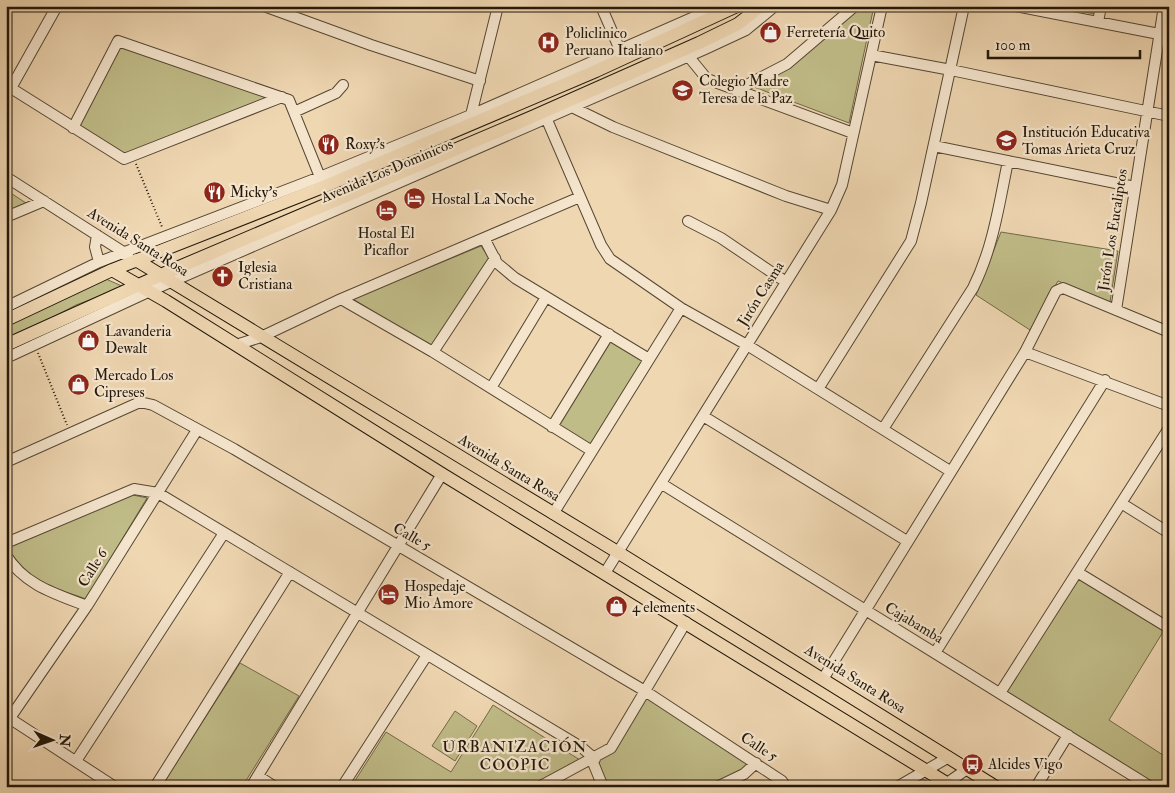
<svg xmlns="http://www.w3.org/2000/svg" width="1175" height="793" viewBox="0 0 1175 793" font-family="'IM FELL Double Pica',serif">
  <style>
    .green { fill: #c0bc88; stroke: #716a48 }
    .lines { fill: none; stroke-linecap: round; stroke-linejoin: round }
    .minor-casing { stroke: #554733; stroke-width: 12 }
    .major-casing { stroke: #221709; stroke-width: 14 }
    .path { stroke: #221709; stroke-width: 2; stroke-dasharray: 1 2.5; stroke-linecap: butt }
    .minor { stroke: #f5e5cd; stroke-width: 10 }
    .major { stroke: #efd7b2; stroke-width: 12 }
    .labels { text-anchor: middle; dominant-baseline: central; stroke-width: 4.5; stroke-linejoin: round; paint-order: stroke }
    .poi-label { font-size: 15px; fill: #221709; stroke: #f5e5cd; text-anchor: start }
    .street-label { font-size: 15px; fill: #221709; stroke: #f5e5cd }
    .neighbourhood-label { font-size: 16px; letter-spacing: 1px; fill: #221709; stroke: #f5e5cd }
  </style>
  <rect width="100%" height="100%" fill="#efd7b2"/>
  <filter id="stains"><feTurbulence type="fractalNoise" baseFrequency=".004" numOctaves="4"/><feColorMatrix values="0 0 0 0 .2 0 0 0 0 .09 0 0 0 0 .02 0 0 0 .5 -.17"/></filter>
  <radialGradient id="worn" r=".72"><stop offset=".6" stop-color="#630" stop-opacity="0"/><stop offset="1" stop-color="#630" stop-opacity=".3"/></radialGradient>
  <path class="green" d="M861,6H874L849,123L754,87L789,68Z
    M1050,6H1096L1095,14Z
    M120,45L269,98L125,156L78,127Z
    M6,190L26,203L6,211Z
    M1001,232L1118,251L1110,302L1058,281L1030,330L976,295Z
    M481,246L489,258L432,347L353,299Z
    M106,279L124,287L76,305L6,342V326Z
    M610,341L643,360L590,445L558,425Z
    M133,495L147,498L86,599C47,585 31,583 7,547Z
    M1077,572L1166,627L1109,720L1169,759V787H1151L1000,693Z
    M240,663L299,696L242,787H161Z
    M644,697L754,764L712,787H607L596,761Z
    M493,705L580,760L527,787H351L386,732L451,772Z
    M455,711L477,726L455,761L432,746Z
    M922,779L927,781V787H906Z"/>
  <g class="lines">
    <defs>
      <path id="minor" d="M264,6L371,45L480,81
        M601,6L620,50
        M1015,6L1159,34
        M1098,22L1101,6
        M871,55L951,70L1169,116
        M689,57L707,79L853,133
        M6,85L124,159L282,97
        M11,88L57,6
        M737,90L787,64L855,6
        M574,108L613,127L786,196L831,210
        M294,112L336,93L343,85
        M471,115L498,6
        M547,120L601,245L610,259L681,308L747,345L950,471
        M73,128L118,41L289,100L320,177
        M934,146L1135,187
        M6,177L128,255
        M6,217L44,201
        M688,221L721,238L786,282
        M97,235L95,247L99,262
        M484,238L497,263L515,278L649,359
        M341,299L433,352L592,451
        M6,307L99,262L320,177L471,115L719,6
        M1116,310L1164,6
        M236,345L261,337L341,299L580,197
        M433,352L495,258
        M1025,352L1169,406
        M6,358L148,292L703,50L746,30L775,6
        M491,388L546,297
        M818,389L911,241L921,203L964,6
        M703,416L907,541
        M552,427L609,334
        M883,429L973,288C993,248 999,205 1008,161
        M6,462L140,402L153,405L234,449L645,691L782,781L786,787
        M662,484L1151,787
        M1121,503L1169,533
        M553,514L681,308
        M6,543L134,489L158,493L581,747L595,759
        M6,555C24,585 56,594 87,606
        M1077,572L1169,628
        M605,573L831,210L842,185L882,6
        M935,653L1105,380
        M823,679L1025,352L1056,291L1063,288L1169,332
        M1000,693L1169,428
        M6,716L115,787
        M10,718L87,606L197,430
        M592,760L603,787
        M76,761L224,533
        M258,776L275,787
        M943,786L967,769
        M155,787L290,572
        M251,787L442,474
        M342,787L427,655
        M539,787L611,748L686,622
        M717,787L744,774L756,763
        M897,787L949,757
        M1036,787L1068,735"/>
      <path id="major" d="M136,260L619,553L996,787
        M112,270L166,301L442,474L953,787
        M6,320L112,270L323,187L596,71L737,6
        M6,345L172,270L532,117L699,43L738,24L761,6"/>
    </defs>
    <use href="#minor" class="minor-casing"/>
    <use href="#major" class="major-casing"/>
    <path class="path" d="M136,164L162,227
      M38,353L67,425"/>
    <use href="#minor" class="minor"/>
    <use href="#major" class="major"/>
  </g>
  <defs>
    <symbol id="shop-disc" viewBox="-11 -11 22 22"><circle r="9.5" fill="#8f2418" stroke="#f5e5cd"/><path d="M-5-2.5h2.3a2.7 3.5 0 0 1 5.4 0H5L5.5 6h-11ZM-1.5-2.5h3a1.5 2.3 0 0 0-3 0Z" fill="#fff"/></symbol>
    <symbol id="hospital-disc" viewBox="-11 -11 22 22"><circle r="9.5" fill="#8f2418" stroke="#f5e5cd"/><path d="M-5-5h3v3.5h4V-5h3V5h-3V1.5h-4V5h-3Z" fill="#fff"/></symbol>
    <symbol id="school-disc" viewBox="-11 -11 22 22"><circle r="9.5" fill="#8f2418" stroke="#f5e5cd"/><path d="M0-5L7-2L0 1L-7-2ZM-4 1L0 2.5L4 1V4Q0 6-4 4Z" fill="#fff"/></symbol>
    <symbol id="restaurant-disc" viewBox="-11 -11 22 22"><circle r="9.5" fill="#8f2418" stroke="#f5e5cd"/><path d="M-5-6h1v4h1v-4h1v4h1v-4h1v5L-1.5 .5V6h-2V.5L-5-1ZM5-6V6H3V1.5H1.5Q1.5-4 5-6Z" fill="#fff"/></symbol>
    <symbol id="hotel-disc" viewBox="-11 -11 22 22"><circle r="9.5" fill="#8f2418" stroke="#f5e5cd"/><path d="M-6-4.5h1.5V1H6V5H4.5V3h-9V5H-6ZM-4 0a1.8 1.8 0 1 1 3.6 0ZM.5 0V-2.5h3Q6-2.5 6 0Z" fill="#fff"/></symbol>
    <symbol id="church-disc" viewBox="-11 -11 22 22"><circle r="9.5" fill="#8f2418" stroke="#f5e5cd"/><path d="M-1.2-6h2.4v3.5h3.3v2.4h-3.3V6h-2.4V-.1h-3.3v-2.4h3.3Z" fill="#fff"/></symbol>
    <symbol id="bus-disc" viewBox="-11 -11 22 22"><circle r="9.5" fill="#8f2418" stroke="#f5e5cd"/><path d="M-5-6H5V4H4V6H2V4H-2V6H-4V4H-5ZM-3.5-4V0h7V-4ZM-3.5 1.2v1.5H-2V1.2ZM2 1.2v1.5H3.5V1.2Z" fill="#fff"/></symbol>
  </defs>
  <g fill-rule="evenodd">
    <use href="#shop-disc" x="758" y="20" width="25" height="25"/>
    <use href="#hospital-disc" x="536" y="30" width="25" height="25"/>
    <use href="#school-disc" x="670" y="78" width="25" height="25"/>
    <use href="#school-disc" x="994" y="128" width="25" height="25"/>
    <use href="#restaurant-disc" x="316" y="132" width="25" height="25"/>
    <use href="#restaurant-disc" x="202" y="180" width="25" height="25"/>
    <use href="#hotel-disc" x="402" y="186" width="25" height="25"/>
    <use href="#hotel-disc" x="374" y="198" width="25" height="25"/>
    <use href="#church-disc" x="210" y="264" width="25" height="25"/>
    <use href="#shop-disc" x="76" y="328" width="25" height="25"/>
    <use href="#shop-disc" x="66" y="372" width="25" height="25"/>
    <use href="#hotel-disc" x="376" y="582" width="25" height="25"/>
    <use href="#shop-disc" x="604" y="594" width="25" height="25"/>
    <use href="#bus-disc" x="960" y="752" width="25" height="25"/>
  </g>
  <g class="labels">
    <g class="poi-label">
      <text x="786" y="32">Ferretería Quito</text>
      <text x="565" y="33">Policlinico<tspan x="565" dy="17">Peruano Italiano</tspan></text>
      <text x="699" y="81">Colegio Madre<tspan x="699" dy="17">Teresa de la Paz</tspan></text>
      <text x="1022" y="132">Institución Educativa<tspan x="1022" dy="17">Tomas Arieta Cruz</tspan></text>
      <text x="345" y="144">Roxy's</text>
      <text x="230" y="192">Micky's</text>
      <text x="431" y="199">Hostal La Noche</text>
      <text x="386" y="233" text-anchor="middle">Hostal El<tspan x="386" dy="17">Picaflor</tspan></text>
      <text x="238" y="267">Iglesia<tspan x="238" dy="17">Cristiana</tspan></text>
      <text x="105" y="331">Lavanderia<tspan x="105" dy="17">Dewalt</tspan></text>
      <text x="94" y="375">Mercado Los<tspan x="94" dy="17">Cipreses</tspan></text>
      <text x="404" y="586">Hospedaje<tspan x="404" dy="17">Mio Amore</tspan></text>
      <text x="632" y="607">4 elements</text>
      <text x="988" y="764">Alcides Vigo</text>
    </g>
    <g class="street-label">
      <text transform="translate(387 171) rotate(-23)">Avenida Los Dominicos</text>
      <text transform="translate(1113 230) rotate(-81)">Jirón Los Eucaliptos</text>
      <text transform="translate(138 242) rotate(32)">Avenida Santa Rosa</text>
      <text transform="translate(761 294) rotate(-58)">Jirón Casma</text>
      <text transform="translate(509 468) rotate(31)">Avenida Santa Rosa</text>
      <text transform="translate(412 537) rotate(30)">Calle 5</text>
      <text transform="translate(93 568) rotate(-58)">Calle 6</text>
      <text transform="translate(914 623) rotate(31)">Cajabamba</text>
      <text transform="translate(855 679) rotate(32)">Avenida Santa Rosa</text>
      <text transform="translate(759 747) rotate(33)">Calle 5</text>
    </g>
    <g class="neighbourhood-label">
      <text x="515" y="747">URBANIZACIÓN<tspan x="515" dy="18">COOPIC</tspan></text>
    </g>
  </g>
  <rect width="1175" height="793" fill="none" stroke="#efd7b2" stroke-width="25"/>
  <rect x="8" y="8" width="1160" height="778" fill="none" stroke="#221709" stroke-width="2.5"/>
  <rect x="12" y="12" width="1150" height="768" fill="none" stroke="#221709"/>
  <g transform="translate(52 740) rotate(92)" stroke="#f5e5cd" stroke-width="4" paint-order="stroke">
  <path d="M0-4L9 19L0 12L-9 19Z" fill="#221709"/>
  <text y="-8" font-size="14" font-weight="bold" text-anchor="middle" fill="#221709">N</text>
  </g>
  <path d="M988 50v8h152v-8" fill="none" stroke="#221709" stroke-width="2.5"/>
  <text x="995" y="50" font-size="15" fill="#221709" stroke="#f5e5cd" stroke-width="4" paint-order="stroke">100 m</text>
  <rect width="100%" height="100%" filter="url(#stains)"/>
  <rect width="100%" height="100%" fill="url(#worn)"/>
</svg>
